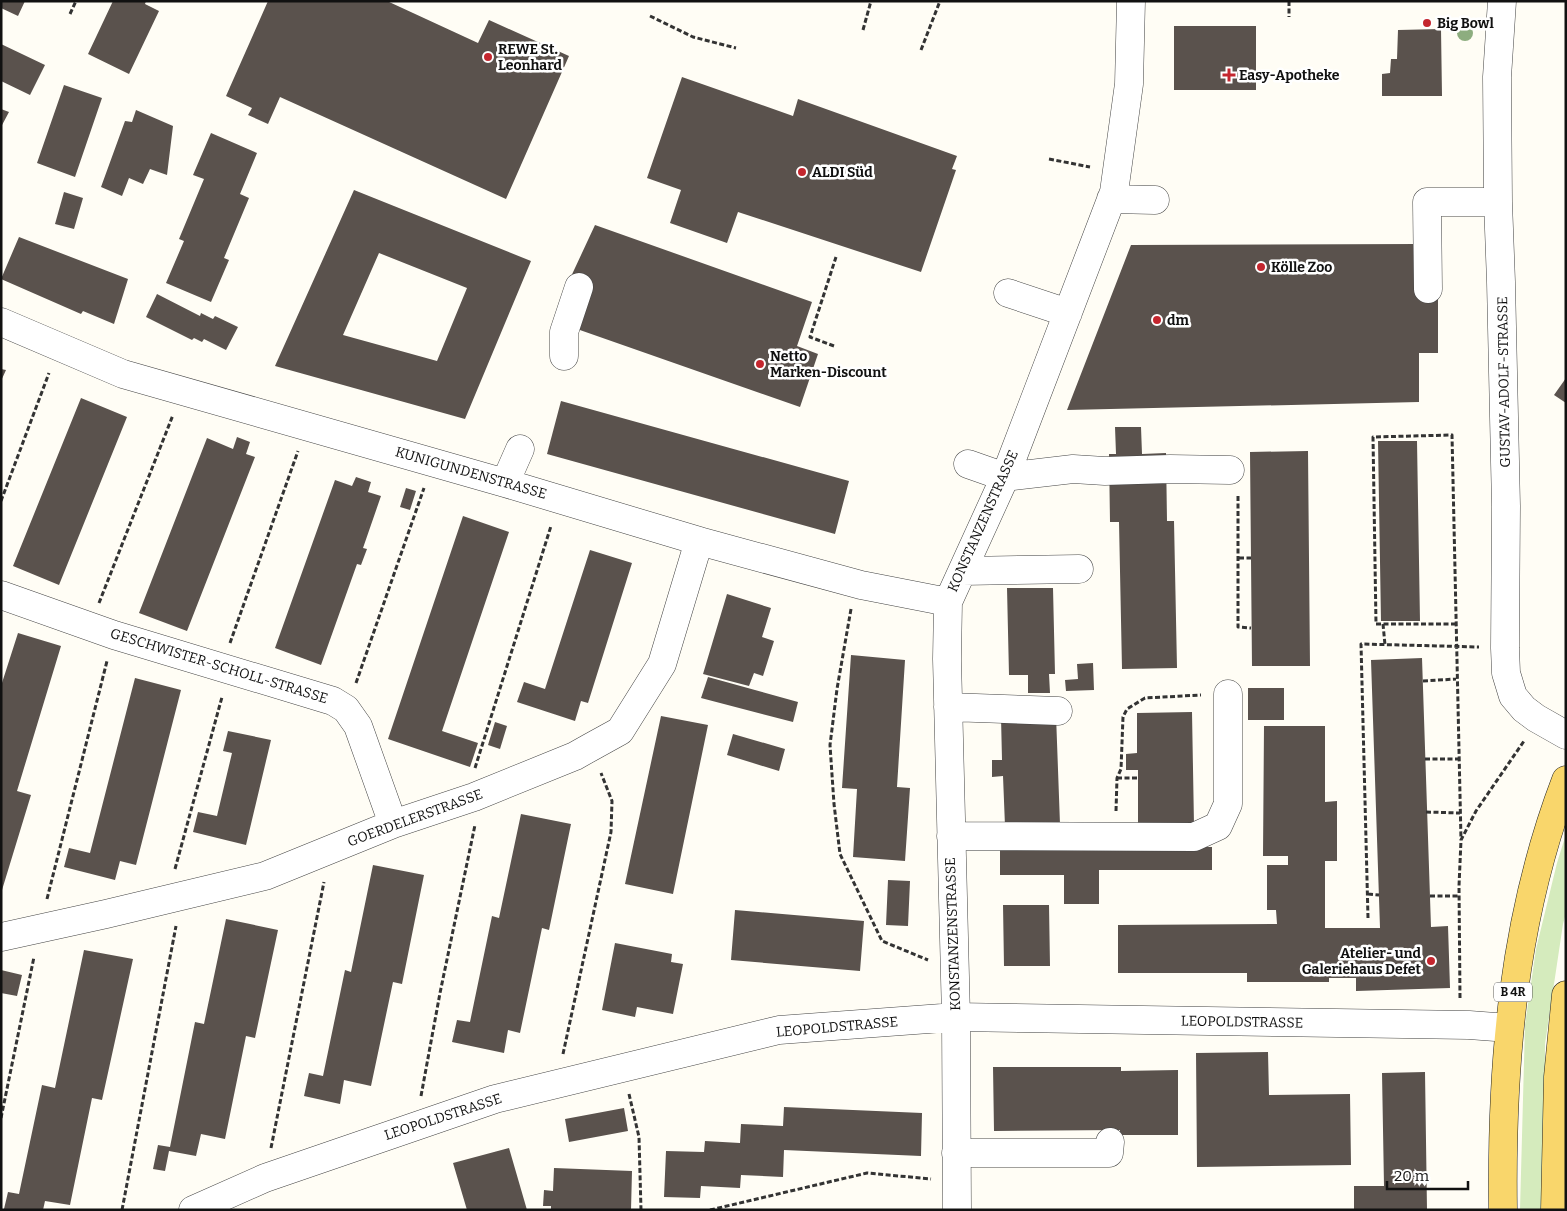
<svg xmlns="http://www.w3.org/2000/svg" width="1567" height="1211" viewBox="0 0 1567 1211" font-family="Bitter,serif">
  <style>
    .green { fill: #d5ebbd }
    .building { fill: #5a524d; fill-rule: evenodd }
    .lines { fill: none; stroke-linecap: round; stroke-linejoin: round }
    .minor-casing { stroke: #444; stroke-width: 29 }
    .major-casing { stroke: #222; stroke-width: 29 }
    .path { stroke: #333; stroke-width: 3; stroke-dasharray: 5 2.5; stroke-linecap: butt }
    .minor { stroke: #fff; stroke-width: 28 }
    .major { stroke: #f9d66b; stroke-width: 28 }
    .tree { fill: #8dad7f }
    .poi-dot { fill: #c4262e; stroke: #fff; stroke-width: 2 }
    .labels { text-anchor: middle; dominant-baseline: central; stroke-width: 5; stroke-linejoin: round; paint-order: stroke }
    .shield { fill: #fff; stroke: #585858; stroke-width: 1 }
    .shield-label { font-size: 12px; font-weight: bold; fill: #111 }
    .poi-label { font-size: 14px; font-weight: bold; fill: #111; stroke: #fff; text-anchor: start }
    .street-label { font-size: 14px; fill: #111; stroke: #fff }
  </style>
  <rect width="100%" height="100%" fill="#fffdf5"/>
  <path class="green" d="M1566,834V913L1563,924L1545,1044L1544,1210H1520L1525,1025L1536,949L1557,863Z"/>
  <path class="building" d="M1,1H25L18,16L1,8Z
    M113,1H146L145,4L159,11L129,74L88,54Z
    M268,1H387L478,43L489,20L569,56L506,199L280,97L268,124L248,115L252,108L226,96Z
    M1174,26H1256V90H1174Z
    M1441,29L1442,96H1382V74L1390,73L1391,59H1397L1398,30Z
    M1,44L45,65L30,95L1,81Z
    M682,77L793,116L798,99L957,156L952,169L956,170L921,272L738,212L727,243L670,223L681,190L647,178Z
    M64,85L102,98L75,177L37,163Z
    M1,109L9,112L1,127Z
    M136,110L173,126L167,175L150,169L143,184L129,178L122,196L101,187L125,121L132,122Z
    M211,133L257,153L240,194L249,198L224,258L229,260L211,302L166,283L184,241L179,239L204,179L193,175Z
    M354,190L531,261L465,419L275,366ZM379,253L467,288L437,361L343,335Z
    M64,192L83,198L74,229L55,224Z
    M595,225L812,302L797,346L818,354L800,407L577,329L568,283Z
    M19,237L128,279L114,324L83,311L81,314L1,279Z
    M1419,244L1438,289V353H1419V402L1067,410L1131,245Z
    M157,294L200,316L201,313L213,319L215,316L238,327L226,350L204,339L202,342L194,338L192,340L146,317Z
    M1,369L6,370L1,381Z
    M1566,378V403L1554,395Z
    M81,398L127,417L59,585L13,566Z
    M561,401L849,481L835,534L547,454Z
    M1115,427H1141L1142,454L1166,453L1167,521H1174L1177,668L1122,669L1119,522H1110L1109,454H1116Z
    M237,437L250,442L246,454L255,457L187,631L139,613L207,438L233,449Z
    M1378,441H1417L1420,621H1381Z
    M1308,451L1310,666H1252L1250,452Z
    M356,477L371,482L368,492L381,496L363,548L367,549L361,565L357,564L321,665L275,648L335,480L352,486Z
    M406,488L416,491L410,510L400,507Z
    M463,516L509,532L442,731L478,743L470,767L388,739Z
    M590,550L632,563L588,703L581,701L575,721L517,702L524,682L545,689Z
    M1007,588H1053L1055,674H1049L1050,693H1028V675H1009Z
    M727,594L771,608L762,637L774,641L763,676L754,673L749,686L703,674Z
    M18,633L61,646L17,791L31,795L2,890L1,686Z
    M851,655L905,660L897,787L910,788L905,861L853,857L857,789L842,788Z
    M1422,658L1431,927L1448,926L1450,988L1356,991V978H1329V982H1247V973H1118V925L1277,924L1276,910H1267V865H1288V856H1263L1264,726H1325V802L1337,801V861H1325V928H1380L1371,660Z
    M1093,663L1094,690L1066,691L1065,680L1078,679L1077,664Z
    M708,677L798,702L793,722L701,698Z
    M135,678L181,690L136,865L120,861L115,880L64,867L69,848L90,853Z
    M1248,688H1284V720H1248Z
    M1192,712L1194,825L1138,826V770H1126V754L1137,753V713Z
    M1056,715L1060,824L1005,826L1003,776L992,777V760H1002L1001,717Z
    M661,716L708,725L673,894L625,884Z
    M495,722L507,726L500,749L488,745Z
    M228,731L271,740L246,845L193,832L198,812L217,816L232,753L223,751Z
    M733,734L785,749L779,771L727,755Z
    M521,814L571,824L549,930L542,928L520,1033L508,1030L504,1053L452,1042L457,1020L470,1022L492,916L499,918Z
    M1000,846L1212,847V870H1099V904H1064V875H1000Z
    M373,865L424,875L402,984L393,982L371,1086L344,1080L340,1104L304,1096L309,1073L323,1076L345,970L351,972Z
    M888,880L910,881L908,926L886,925Z
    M1003,905H1049L1050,966H1004Z
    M735,910L864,921L860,971L731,960Z
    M226,919L278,930L255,1038L246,1036L225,1139L201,1134L196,1156L169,1151L165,1171L153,1169L158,1145L170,1147L195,1022L204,1024Z
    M615,943L672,954L671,962L683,964L673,1014L637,1007L635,1017L602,1010Z
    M84,950L133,959L102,1100L92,1098L70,1205L45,1201L43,1210L4,1209L8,1192L19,1194L42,1085L55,1088Z
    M1,970L22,975L17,996L1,993Z
    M1268,1052L1269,1095L1350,1094L1351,1165L1197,1167L1196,1053Z
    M993,1067H1121V1071L1178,1070V1135H1120V1130L994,1131Z
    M1425,1072L1427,1210H1354V1186H1384L1382,1073Z
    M784,1107L922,1113L921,1156L784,1150L783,1177L741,1175L740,1188L701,1186L700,1198L664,1197L666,1151L704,1152L705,1141L740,1143L741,1124L783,1126Z
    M624,1108L628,1131L569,1142L565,1119Z
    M509,1148L527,1210H467L453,1163Z
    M554,1168L632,1171L631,1210H551V1206H543L544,1190L553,1191Z"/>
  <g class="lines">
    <defs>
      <path id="minor" d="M1502,1L1497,77L1498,202L1501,282L1506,506L1505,648L1506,673L1513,696L1524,709L1536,718L1566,735
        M1111,199L1155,200
        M1428,289L1427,202H1498
        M1008,293L1068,313
        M1,322L123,374L505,483L699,541L861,585L948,602
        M564,356V332L579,287
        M968,464L1005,477L1073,469L1105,471L1170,469L1230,470
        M505,483L520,449
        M963,571L1079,569
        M1,595L114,635L333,701L346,709L358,726L393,824
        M948,707L1058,711
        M951,836L1194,837L1218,826L1228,804V694
        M1,937L106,914L265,876L393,824L474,797L575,756L591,747L620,731L662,664L699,541
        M956,1153H1109L1110,1142
        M193,1210L265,1178L495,1099L779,1030L956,1017L1469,1025L1509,1028
        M957,1210L956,1017L947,659L948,602L1005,477L1114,192L1129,84L1131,1"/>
      <path id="major" d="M1503,1210C1501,1064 1513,918 1566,780
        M1555,1210L1558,1077L1566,995"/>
    </defs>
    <use href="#minor" class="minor-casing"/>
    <use href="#major" class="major-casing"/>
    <path class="path" d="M1289,1V17
      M70,14L76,1
      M650,16L693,37L736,48
      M863,30L871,1
      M921,50L940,1
      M1049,159L1090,167
      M834,346L810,337L836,257
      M1238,496V627L1251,628
      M1,501L49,373
      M1239,558H1251
      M99,603L173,415
      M851,609L837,689L830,745L834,804L840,854L882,941L928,960
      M1383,624L1385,645
      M1456,624H1376L1373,437L1452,435L1461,840
      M230,643L298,451
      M1423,681L1456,679
      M356,683L424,488
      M1425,759H1459
      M475,768L551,526
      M1117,778H1138
      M1116,811L1117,778L1121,769L1123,717L1127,709L1145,698L1201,695
      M1426,812L1460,813
      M175,869L222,697
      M1368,894L1379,895
      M1430,896H1459
      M47,899L107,661
      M1368,918L1361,644L1479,647
      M1460,998L1459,886L1461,840L1476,811L1524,741
      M563,1054L611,832L612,801L601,773
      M629,1094L639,1137L641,1210
      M421,1096L440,993L475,825
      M1,1118L34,957
      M271,1148L324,882
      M122,1210L176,926
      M710,1210L867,1173L931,1179"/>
    <use href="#minor" class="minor"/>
    <use href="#major" class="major"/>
  </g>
  <circle class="tree" cx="1465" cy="33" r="8"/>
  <g class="poi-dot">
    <circle cx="1427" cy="23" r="5"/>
    <circle cx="488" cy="57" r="5"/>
    <path d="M1226.5 67.5h5v5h5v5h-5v5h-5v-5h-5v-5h5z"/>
    <circle cx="802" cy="172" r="5"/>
    <circle cx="1261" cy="267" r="5"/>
    <circle cx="1157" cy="320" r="5"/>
    <circle cx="760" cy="364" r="5"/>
    <circle cx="1431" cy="961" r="5"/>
  </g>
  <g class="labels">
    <rect class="shield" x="1494" y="982.5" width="38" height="19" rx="4"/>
    <g class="shield-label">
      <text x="1513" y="992">B 4R</text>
    </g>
    <g class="poi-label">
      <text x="1437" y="23">Big Bowl</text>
      <text x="498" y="49">REWE St.<tspan x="498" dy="16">Leonhard</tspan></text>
      <text x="1239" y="75">Easy-Apotheke</text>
      <text x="812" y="172">ALDI Süd</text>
      <text x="1271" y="267">Kölle Zoo</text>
      <text x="1167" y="320">dm</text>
      <text x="770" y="356">Netto<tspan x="770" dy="16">Marken-Discount</tspan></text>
      <text x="1421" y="953" text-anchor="end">Atelier- und<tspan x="1421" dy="16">Galeriehaus Defet</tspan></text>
    </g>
    <g class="street-label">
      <text transform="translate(1504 382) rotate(-91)">GUSTAV-ADOLF-STRASSE</text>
      <text transform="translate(471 473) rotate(16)">KUNIGUNDENSTRASSE</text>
      <text transform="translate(983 521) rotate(-66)">KONSTANZENSTRASSE</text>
      <text transform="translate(219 666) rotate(17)">GESCHWISTER-SCHOLL-STRASSE</text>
      <text transform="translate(415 818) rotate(-20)">GOERDELERSTRASSE</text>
      <text transform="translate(953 934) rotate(-92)">KONSTANZENSTRASSE</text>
      <text transform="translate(1242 1022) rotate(1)">LEOPOLDSTRASSE</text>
      <text transform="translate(837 1027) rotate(-5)">LEOPOLDSTRASSE</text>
      <text transform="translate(443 1117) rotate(-18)">LEOPOLDSTRASSE</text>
    </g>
  </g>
  <rect width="1567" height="1211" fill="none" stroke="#111111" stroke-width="5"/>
  <path d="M1387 1181v8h81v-8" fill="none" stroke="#111111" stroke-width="2.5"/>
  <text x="1394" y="1181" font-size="15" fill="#111111" stroke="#ffffff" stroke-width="4" paint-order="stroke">20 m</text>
</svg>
